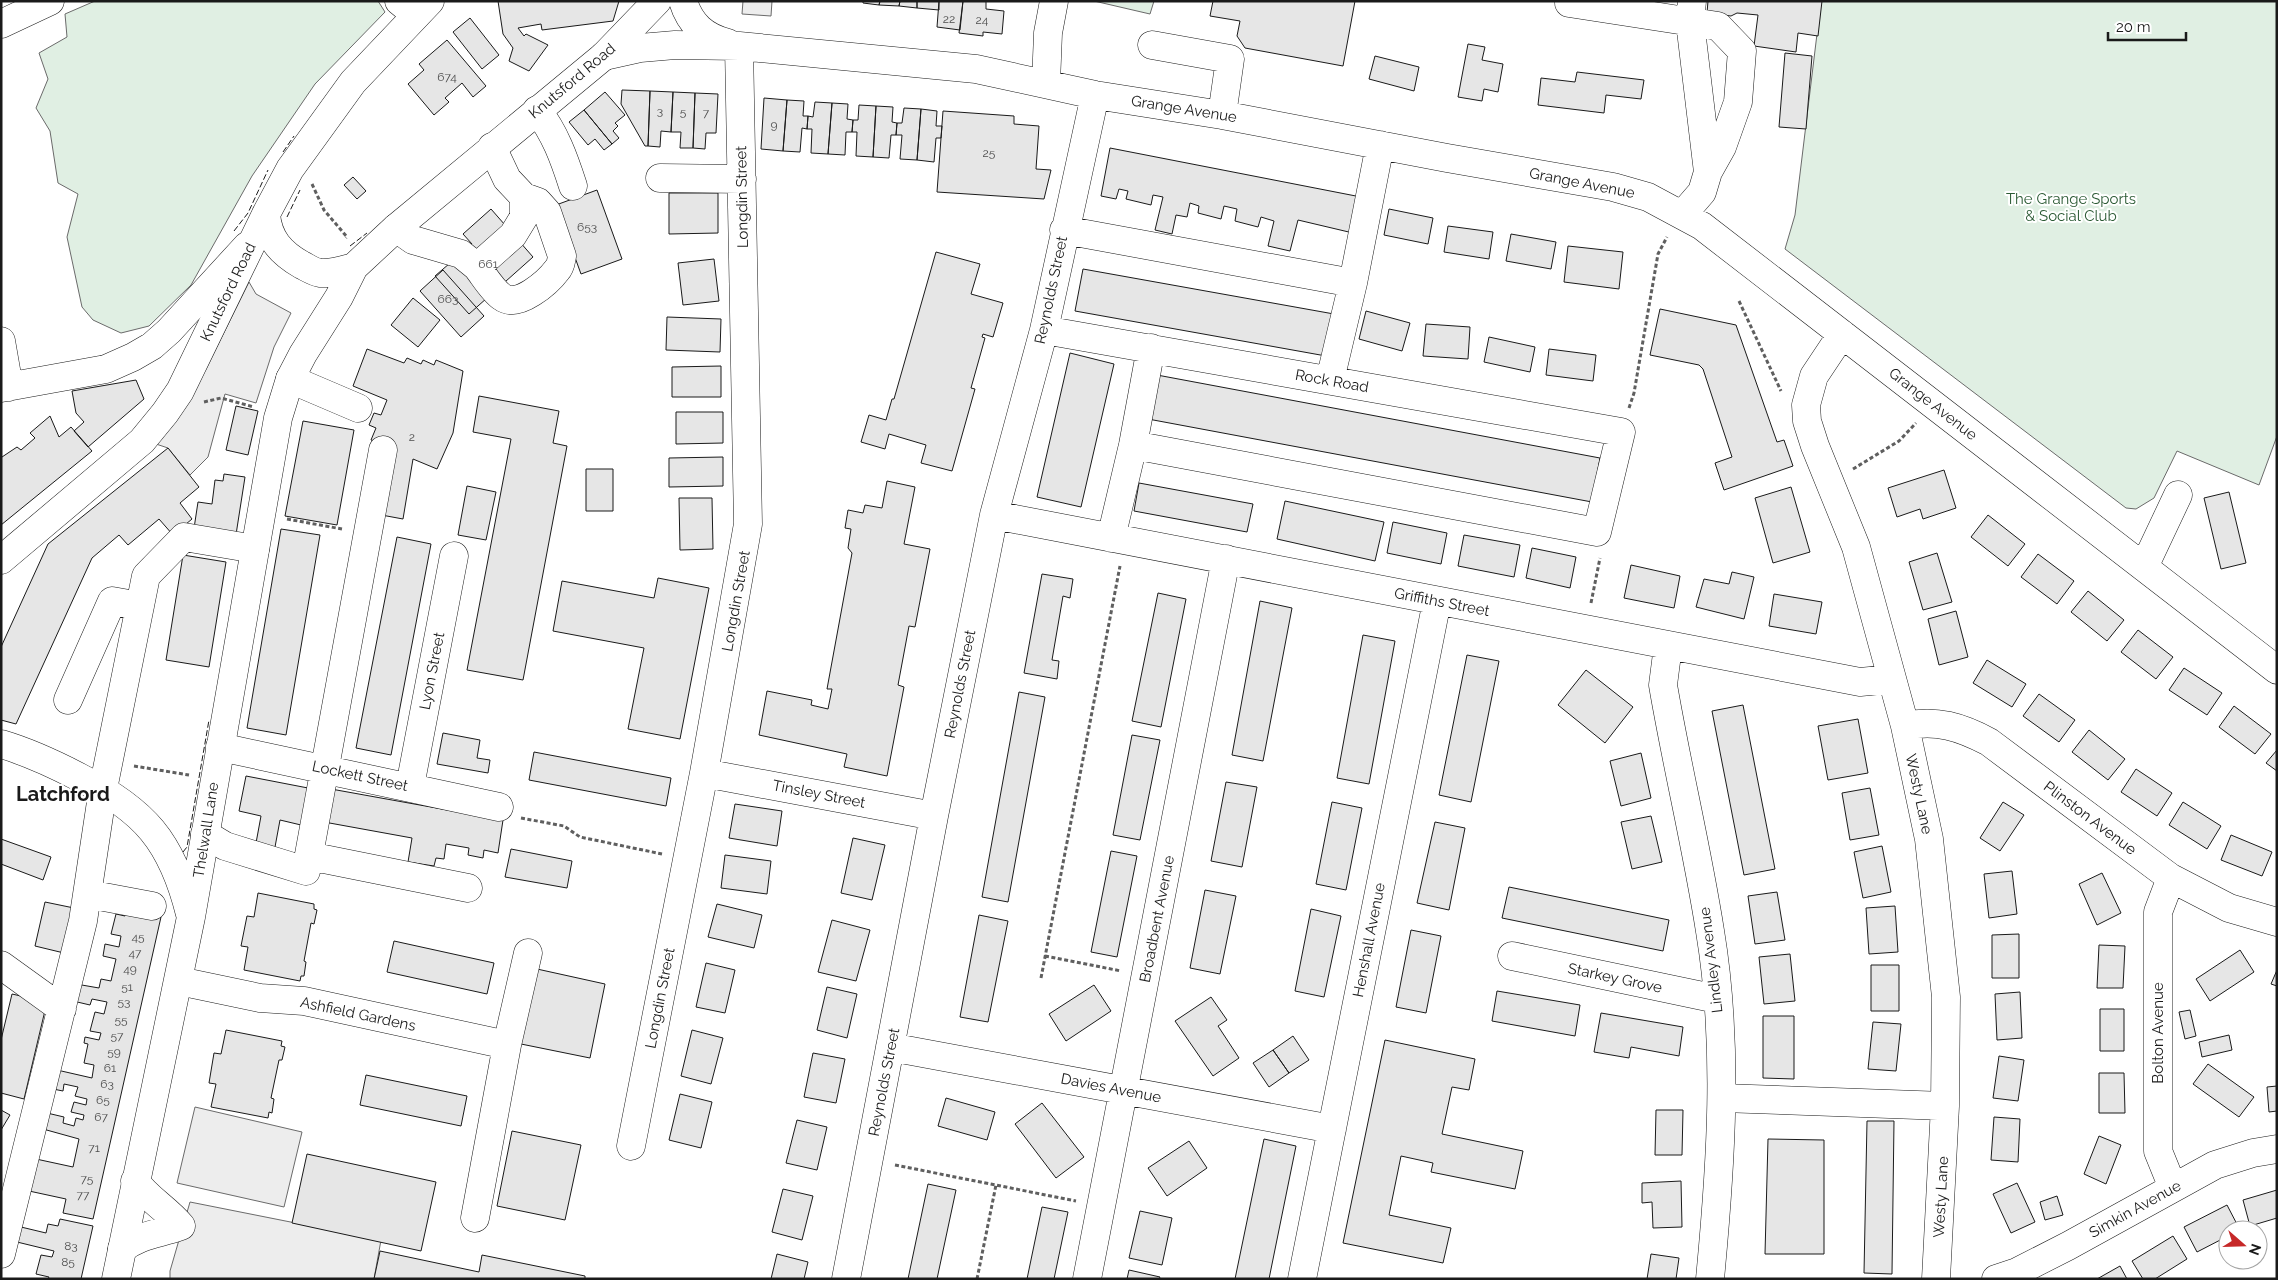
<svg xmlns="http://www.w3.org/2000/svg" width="2278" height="1280" viewBox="0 0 2278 1280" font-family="Raleway,sans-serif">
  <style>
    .green { fill: #e0efe3; stroke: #6a6a6a }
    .parking { fill: #ededed; stroke: #6a6a6a }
    .building { fill: #e6e6e6; stroke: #1a1a1a }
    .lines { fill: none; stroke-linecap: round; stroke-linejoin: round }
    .minor-casing { stroke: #1a1a1a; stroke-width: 29 }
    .highway-casing { stroke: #1a1a1a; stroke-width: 29 }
    .path { stroke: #5f5f5f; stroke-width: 3; stroke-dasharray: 4 2.5; stroke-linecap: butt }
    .minor { stroke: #fff; stroke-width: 28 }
    .highway { stroke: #fff; stroke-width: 28 }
    .fence { stroke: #1a1a1a; stroke-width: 1; stroke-dasharray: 6 2.5; stroke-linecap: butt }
    .labels { text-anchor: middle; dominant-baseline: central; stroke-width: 4; stroke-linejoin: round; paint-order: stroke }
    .number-label { font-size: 12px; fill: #4d4d4d }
    .street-label { font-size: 15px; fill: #1a1a1a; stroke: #fff }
    .park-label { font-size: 15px; fill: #2b5a34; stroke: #fff }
    .district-label { font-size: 20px; font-weight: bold; fill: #1a1a1a; stroke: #fff }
  </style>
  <rect width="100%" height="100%" fill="#fff"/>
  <path class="green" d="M95,1H378L385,12L315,84L252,176L191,285L149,326L121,333L93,320L82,307L67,237L78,194L58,183L50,131L36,108L48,79L39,53L67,37L65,14Z
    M1094,1H1154L1150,14Z
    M1821,1H2277V436L2259,485L2177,451L2154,498L2136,509L2126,508L1785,249L1795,215Z"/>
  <path class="parking" d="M743,1H772L771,16L742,14Z
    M249,282L256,294L291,313L274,347L256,403L225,394L208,457L190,475L168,448L153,443L183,406L206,369Z
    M195,1107L302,1132L284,1207L177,1183Z
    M190,1202L381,1240L374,1279H170V1271Z"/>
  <path class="building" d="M498,1H619L613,21L542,30L541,24L518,28L524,36L526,34L548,45L529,71L509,61L513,48L503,34Z
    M863,1H880L879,5L863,3Z
    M880,1H900L899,6L879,5Z
    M900,1H917V8L899,6Z
    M917,1H939V10L917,8Z
    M939,1H963L960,30L937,27Z
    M963,1H986V9L1004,11L1002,34L983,32V36L959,33Z
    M1213,1H1355L1343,66L1245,48L1237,36L1240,21L1210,16Z
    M1708,1H1822L1818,36L1798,33L1796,52L1754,46L1758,15L1737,13L1731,16L1707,13Z
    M470,18L499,55L482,69L453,32Z
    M447,40L486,86L473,97L462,83L445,98L449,102L434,115L408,84L424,70L419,64Z
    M1468,44L1485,47L1482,60L1503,64L1498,92L1484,89L1482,101L1458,97Z
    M1785,53L1812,56L1806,129L1779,127Z
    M1375,56L1419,67L1414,91L1369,79Z
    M1577,72L1644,80L1641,99L1606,95L1604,113L1538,105L1541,78L1575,82Z
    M622,90L650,91L648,146H645L621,104Z
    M650,91L673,92L671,132L661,131L660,147L648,146Z
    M605,92L625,115L615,123L618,126L613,131L619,138L612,144L584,110Z
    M673,92L695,93L693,148H680L681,132H671Z
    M695,93L718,94L716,133H706L705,149L693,148Z
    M764,98L787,100L783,151L761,149Z
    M787,100L804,101L803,116H808L807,129L802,128L800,152L783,151Z
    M815,102L832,103L828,154L811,153L812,129H807L808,116L813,117Z
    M832,103L848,104L847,119L853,120L852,132H846L845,155L828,154Z
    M859,105L876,106L873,157L856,156L857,132H852L853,120H858Z
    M876,106L893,107L892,122L897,123L896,135H891L889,158L873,157Z
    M904,108L921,109L917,160L900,159L902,135H896L897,123H902Z
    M921,109L937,111L936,126H942L941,138H936L934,162L917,160Z
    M584,110L612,144L604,150L595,139L588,145L569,122Z
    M943,111L1014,116V124L1039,126L1036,169L1051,170L1044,199L937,192Z
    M1110,148L1361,197L1353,233L1298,220L1290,251L1268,246L1274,221L1261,217L1258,227L1235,221L1237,209L1224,206L1221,219L1198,213L1199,206L1190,203L1187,217L1176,215L1172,234L1155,230L1163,197L1153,195L1151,205L1126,199L1128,191L1119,189L1116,199L1101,196Z
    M353,177L366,191L357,199L344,185Z
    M597,190L622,259L581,274L556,205Z
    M669,193H718V233L669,234Z
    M491,209L533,257L469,314L435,276L472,244L463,234Z
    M1389,209L1433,218L1428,244L1384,235Z
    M1448,226L1493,232L1489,259L1444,252Z
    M1511,234L1556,242L1551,269L1506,261Z
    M1568,246L1623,252L1619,289L1564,282Z
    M936,252L980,264L971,294L1003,303L993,337L983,334L982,337L985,338L971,388L975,389L952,471L921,463L926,445L889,434L885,449L861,442L869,415L886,420L892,399H894Z
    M714,259L719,301L683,305L678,263Z
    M1083,269L1334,314L1326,356L1075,311Z
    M443,270L484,316L461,337L420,291Z
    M413,298L440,320L418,347L391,325Z
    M1660,309L1736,325L1777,442L1784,440L1793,466L1724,490L1715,463L1732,457L1703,369L1699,365L1650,355Z
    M1366,311L1410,323L1402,351L1359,339Z
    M667,317L721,319L720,352L666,350Z
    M1426,324L1470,327L1468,359L1423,356Z
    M1489,337L1535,347L1530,372L1484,362Z
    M367,349L404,363L407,358L421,364L423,360L434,365L436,360L463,371L453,433L437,469L413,459L403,519L376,514L390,448L371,440L376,428L369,425L374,413L381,415L387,400L353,386Z
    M1549,349L1596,355L1593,381L1546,375Z
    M1070,353L1114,364L1081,507L1037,497Z
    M721,366V397H672V367Z
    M1157,375L1600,458L1592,502L1148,419Z
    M136,380L144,399L88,447L74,431L84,422L76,413L72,391Z
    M479,396L559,411L553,443L567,446L523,680L467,670L511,439L473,432Z
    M236,406L258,411L248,455L226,450Z
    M676,412H723V443L676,444Z
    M50,416L59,437L71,427L92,451L1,525V456L2,457L17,447L21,450L35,438L30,433Z
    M303,421L354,430L337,525L285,516Z
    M168,448L199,487L180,503L192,519L173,535L159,519L128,545L119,535L92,558L16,724L1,720V647L48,544Z
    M723,457V486L669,487V458Z
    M586,469H613V511H586Z
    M1944,470L1956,508L1923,519L1920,509L1897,517L1888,488Z
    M224,474L245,477L235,541L193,535L198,502L212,504L215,480L223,481Z
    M887,481L915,487L904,544L930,549L915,627L909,626L898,685L904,687L887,776L844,767L847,754L759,735L767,691L812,700L811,705L828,709L832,689H827L852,553L848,548L851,529L845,528L848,510L863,513L865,505L882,508Z
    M1139,483L1253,504L1247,532L1134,511Z
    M467,486L496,492L486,540L458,535Z
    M1791,487L1810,552L1773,563L1755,498Z
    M2229,492L2246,563L2221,569L2204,498Z
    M679,498H712L713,549L680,550Z
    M1285,501L1384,522L1375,561L1277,539Z
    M1988,515L2025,544L2008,566L1971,537Z
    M1393,522L1447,533L1441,564L1387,553Z
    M281,529L320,535L286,735L247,728Z
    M1464,535L1520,545L1514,577L1458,566Z
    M397,537L431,544L391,755L356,748Z
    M1532,548L1576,557L1570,588L1526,578Z
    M1937,553L1952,602L1923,610L1909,562Z
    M2038,554L2074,581L2057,604L2021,577Z
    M183,555L226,562L209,667L166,660Z
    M1631,565L1680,576L1674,608L1624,598Z
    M1732,572L1754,577L1744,619L1696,607L1704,579L1729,584Z
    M1042,574L1073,579L1070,598L1063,596L1052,660L1059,661L1057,679L1024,673Z
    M658,578L709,588L680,739L628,729L644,648L553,631L562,581L654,598Z
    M2088,591L2124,620L2107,641L2071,612Z
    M1158,593L1186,599L1161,727L1132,721Z
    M1774,594L1822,602L1816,634L1769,626Z
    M1260,601L1292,608L1263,761L1232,755Z
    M1956,611L1968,657L1939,665L1928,619Z
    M2138,630L2173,657L2156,679L2121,652Z
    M1363,635L1395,641L1369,784L1337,778Z
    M1467,655L1499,661L1471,802L1439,795Z
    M1987,660L2026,684L2012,707L1973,683Z
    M2184,668L2222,693L2207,715L2169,690Z
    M1586,670L1633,707L1605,743L1558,705Z
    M1019,692L1045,697L1008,902L982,897Z
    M2039,694L2075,720L2059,742L2023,716Z
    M1743,705L1775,869L1744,875L1712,711Z
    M2234,706L2271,734L2255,754L2219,727Z
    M1858,719L1868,773L1828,780L1818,726Z
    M2089,730L2125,759L2108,780L2072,752Z
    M443,733L480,740L477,758L490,760L488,773L437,764Z
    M1132,735L1160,740L1140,840L1113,835Z
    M2277,750V771L2266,763Z
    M534,752L671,778L666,806L529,780Z
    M1641,753L1651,798L1621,806L1610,761Z
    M2136,769L2172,793L2157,816L2121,792Z
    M246,776L308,788L301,825L280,820L275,847L256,843L261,816L239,811Z
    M1226,782L1257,787L1242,867L1211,861Z
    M1870,788L1879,835L1850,840L1842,793Z
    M331,789L503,820L498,853L484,850L483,858L468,855L469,848L446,844L444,859L436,858L434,866L408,862L412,838L324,822Z
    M1332,802L1362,808L1346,890L1316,884Z
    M2003,802L2024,815L2000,851L1980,838Z
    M2183,802L2221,826L2207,849L2169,825Z
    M735,804L782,811L777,846L729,838Z
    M1651,816L1662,862L1632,869L1621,822Z
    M1435,822L1465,828L1449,910L1417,903Z
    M2231,835L2272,852L2262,876L2221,860Z
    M853,838L885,845L872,900L841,893Z
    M1,839L51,857L43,880L1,864Z
    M1882,846L1891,892L1863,898L1854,852Z
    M511,849L572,861L567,888L505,877Z
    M1111,851L1137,856L1117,957L1091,952Z
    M725,855L771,861L767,894L721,888Z
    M2012,871L2017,914L1989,918L1984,874Z
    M2102,873L2121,913L2097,925L2079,884Z
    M1509,887L1669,920L1663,951L1502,918Z
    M1205,890L1236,896L1220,974L1190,968Z
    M1777,892L1785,940L1755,944L1748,896Z
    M258,893L314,904V909L317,910L314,924L311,923L304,961L306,962L304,976H301L300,981L244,970L248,947L241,946L247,916L254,917Z
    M45,902L74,908L64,953L35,946Z
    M717,904L762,915L754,948L708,937Z
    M1895,906L1898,952L1869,954L1866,908Z
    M126,909L161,917L93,1219L63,1213L66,1199L29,1191L36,1159L73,1167L79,1139L43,1129L47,1113L64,1117L63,1123L74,1126L76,1118L83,1120L84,1115L71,1112L74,1102L86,1105L87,1099L75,1096L78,1087L64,1084L63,1091L53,1089L57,1070L92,1078L94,1065L84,1063L88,1044L84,1043L85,1037L99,1040L101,1033L90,1031L95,1012L104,1014L107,1002L92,999L90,1005L73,1001L76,984L99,988L101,979L111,981L116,959L103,956L105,944L119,947L121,936L111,934L116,914L125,916Z
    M1311,909L1341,916L1324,997L1295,991Z
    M979,915L1008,921L988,1022L960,1017Z
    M832,920L870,930L856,981L818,972Z
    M1411,930L1441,936L1426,1013L1396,1007Z
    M2019,934V978H1992V935Z
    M394,941L494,963L487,994L387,972Z
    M2099,945L2125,946L2123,988H2097Z
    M2240,950L2254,972L2210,1001L2196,979Z
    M1790,954L1795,1001L1764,1004L1759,957Z
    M706,963L735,970L725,1013L696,1007Z
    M1871,965H1899V1011H1871Z
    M537,969L605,984L590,1058L521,1044Z
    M2277,970V986L2271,984Z
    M1094,985L1111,1011L1066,1041L1049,1014Z
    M827,987L857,994L847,1038L817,1030Z
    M1497,991L1580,1005L1575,1036L1492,1021Z
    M2020,992L2022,1038L1997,1040L1995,994Z
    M12,994L47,1002L24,1099L1,1093V1040Z
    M1211,997L1227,1020L1218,1026L1239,1058L1213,1076L1175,1021Z
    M2100,1009H2124V1051H2100Z
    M2190,1010L2196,1036L2185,1039L2179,1012Z
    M1601,1013L1683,1027L1679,1056L1631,1047L1629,1058L1594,1052Z
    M1763,1016H1794V1079L1763,1078Z
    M1873,1022L1901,1024L1896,1071L1868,1069Z
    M226,1030L282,1041L281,1046L285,1047L282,1060H279L271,1098L274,1099L272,1113L269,1112L268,1118L211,1107L216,1084L209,1083L214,1053L221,1054Z
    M692,1030L723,1038L711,1084L681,1076Z
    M2229,1035L2232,1050L2202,1057L2199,1042Z
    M1293,1036L1309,1060L1289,1073L1273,1050Z
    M1385,1040L1475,1059L1469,1090L1452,1087L1442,1134L1523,1151L1515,1189L1431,1172L1433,1163L1401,1156L1389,1215L1451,1228L1443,1263L1343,1243Z
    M1273,1050L1289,1073L1269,1087L1253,1063Z
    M813,1053L845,1059L836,1103L804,1097Z
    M1999,1056L2024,1060L2018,1101L1993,1098Z
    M2208,1064L2254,1097L2239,1117L2193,1084Z
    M2099,1073H2124L2125,1113H2099Z
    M366,1075L467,1096L461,1126L360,1105Z
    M2277,1086V1111L2269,1112L2267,1087Z
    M680,1094L712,1102L701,1148L669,1140Z
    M946,1098L995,1112L987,1140L938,1126Z
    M1042,1103L1084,1157L1056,1178L1015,1124Z
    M1,1110L10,1115L1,1130Z
    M1656,1110H1683L1682,1155H1655Z
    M1994,1117L2020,1119L2018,1162L1991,1160Z
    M797,1120L827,1127L817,1170L786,1163Z
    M1867,1121H1894L1892,1274L1864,1273Z
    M512,1131L581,1145L565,1220L497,1206Z
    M2099,1136L2121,1145L2106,1184L2084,1174Z
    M1264,1139L1296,1146L1269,1279H1235Z
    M1768,1139L1824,1140V1254H1765Z
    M1189,1141L1207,1168L1167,1196L1148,1168Z
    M307,1154L436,1182L421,1251L292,1223Z
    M1681,1181L1682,1227L1653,1228L1652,1202L1642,1203V1183Z
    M2017,1183L2035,1222L2011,1233L1993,1194Z
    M928,1184L956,1190L937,1279H908Z
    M783,1189L813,1196L802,1240L772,1232Z
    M2277,1190V1218L2250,1226L2243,1200Z
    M2057,1196L2063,1215L2045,1220L2040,1202Z
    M2227,1205L2240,1230H2228V1236L2197,1252L2184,1227Z
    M1042,1207L1068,1212L1054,1279H1027Z
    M1140,1211L1172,1218L1162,1265L1129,1258Z
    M60,1219L93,1226L81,1279H48L49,1277L36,1274L41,1255L52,1257L54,1251L17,1242L21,1227L46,1233L48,1224L58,1226Z
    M2173,1236L2187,1259L2155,1279H2143L2132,1261Z
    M380,1251L479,1272L482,1255L585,1276V1279H374Z
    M777,1254L808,1262L804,1279H771Z
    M1651,1254L1679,1258L1676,1279H1647Z
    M2120,1266L2127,1279H2097Z
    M1129,1270L1160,1277L1159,1279H1127Z"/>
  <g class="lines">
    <defs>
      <path id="minor" d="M399,1L416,15
        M683,1C690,24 704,37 728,43
        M1569,1V3L1718,26L1742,51L1738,102L1722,147L1708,172L1702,192L1683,214
        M1692,1L1690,22L1708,172
        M1,24L50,1
        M1152,45L1230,59L1222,115
        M604,56L640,48L675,45L739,46L976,69L1095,95L1222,115L1447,158L1613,187L1648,197L1702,226L2277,670
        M1046,83L1048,33L1054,1
        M537,110C555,133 564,158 573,186
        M660,178L742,179
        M396,228L413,240L461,254L477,267L513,235L524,217V197L507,179L492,147
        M1064,230L1353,283
        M477,267C484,276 493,291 502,297C518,309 548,282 557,270C561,266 561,261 562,256L547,212L538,202L524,197
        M1044,330L1621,432L1597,532L1133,445
        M1842,334L1814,376L1806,405L1807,421L1815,446L1856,547L1905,726L1929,839L1946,997L1945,1106L1936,1279
        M1,341L9,387
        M290,379L358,408
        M1330,380L1353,283L1380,145
        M1,388L106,369L133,357L152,346L169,331L247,246
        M994,515L1860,682L1891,679
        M1111,538L1133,445L1151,348
        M2144,567L2178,495
        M1668,646L1663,685C1677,767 1697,848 1710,931C1729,1045 1721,1164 1710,1279
        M68,700L112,601L140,606
        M1905,726C1936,719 1961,727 1989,742L2171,878L2229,908L2277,922
        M220,747L499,807
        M704,773L934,816
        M410,786L454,556
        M205,834L225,846L306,871L383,450
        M309,856L468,888
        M2171,878L2158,912V1151L2173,1188
        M88,894L152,906
        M1512,956L1717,999
        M1,965L62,1009
        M179,981L260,998L304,1001L507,1045
        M890,1047L1332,1129
        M1722,1098L1945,1106
        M631,1146L704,773L748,524L739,46
        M475,1218L507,1045L528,953
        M122,1249C140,1234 160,1234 181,1226C167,1209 148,1199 135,1181
        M1,1254L83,921L103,789L146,576L184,537L255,549
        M846,1279L934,816L994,515L1044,330L1095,95
        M1087,1279L1226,559
        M1302,1279L1437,601
        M1996,1279L2017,1272L2068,1246L2215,1165L2253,1153L2277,1149"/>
      <path id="highway" d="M266,214C268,239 281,253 302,265C308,268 314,272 320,273C332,274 343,270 354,267
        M1,560L142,441L165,413L180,391L266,214L290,169L353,82L430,1
        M1,744C28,752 54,764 79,777C144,810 172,841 190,914
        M116,1279L191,917L278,418L290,379L303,354L339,297L354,267L396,228L604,56L657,1"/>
    </defs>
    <use href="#minor" class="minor-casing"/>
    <use href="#highway" class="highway-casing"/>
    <path class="path" d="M312,184L324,210L347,237L346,238
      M1739,301L1781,391
      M204,402L221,398L254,407
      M1629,408L1634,393L1658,254L1667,237
      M1853,469L1899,441L1916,423
      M287,519L342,529
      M1591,603L1600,558
      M134,766L189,775
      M521,818L564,826L580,837L662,854
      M1045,956L1121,971
      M1041,978L1120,566
      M895,1165L1076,1201
      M977,1279L996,1185"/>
    <use href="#minor" class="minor"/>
    <use href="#highway" class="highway"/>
    <path class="fence" d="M283,152L294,136
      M287,217L300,190
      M234,231L248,213L268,170
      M350,246L367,233
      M183,852L187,847L209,720"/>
  </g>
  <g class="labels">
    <g class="number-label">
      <text x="949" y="19">22</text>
      <text x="982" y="20">24</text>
      <text x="447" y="77">674</text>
      <text x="660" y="111">3</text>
      <text x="683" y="112">5</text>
      <text x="706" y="113">7</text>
      <text x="774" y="125">9</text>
      <text x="989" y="153">25</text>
      <text x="587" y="227">653</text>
      <text x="488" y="264">661</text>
      <text x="448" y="299">663</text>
      <text x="412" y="437">2</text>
      <text x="138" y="937">45</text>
      <text x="135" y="953">47</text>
      <text x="130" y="969">49</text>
      <text x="127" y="987">51</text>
      <text x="124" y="1002">53</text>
      <text x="121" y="1020">55</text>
      <text x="117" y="1036">57</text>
      <text x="114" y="1052">59</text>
      <text x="110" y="1068">61</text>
      <text x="107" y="1084">63</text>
      <text x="103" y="1100">65</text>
      <text x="101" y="1117">67</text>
      <text x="94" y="1148">71</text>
      <text x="87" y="1179">75</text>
      <text x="83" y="1195">77</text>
      <text x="71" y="1246">83</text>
      <text x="68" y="1262">85</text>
    </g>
    <g class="street-label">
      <text transform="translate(572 81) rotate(-40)">Knutsford Road</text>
      <text transform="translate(1184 109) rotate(9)">Grange Avenue</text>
      <text transform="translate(1582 183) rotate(11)">Grange Avenue</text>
      <text transform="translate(742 197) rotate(-91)">Longdin Street</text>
      <text transform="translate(1051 290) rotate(-78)">Reynolds Street</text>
      <text transform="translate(228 292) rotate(-64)">Knutsford Road</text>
      <text transform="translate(1332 381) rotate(10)">Rock Road</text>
      <text transform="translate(1933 404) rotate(38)">Grange Avenue</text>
      <text transform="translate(736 601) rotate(-80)">Longdin Street</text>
      <text transform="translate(1442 602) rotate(11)">Griffiths Street</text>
      <text transform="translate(432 671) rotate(-79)">Lyon Street</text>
      <text transform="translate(960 684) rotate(-79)">Reynolds Street</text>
      <text transform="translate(360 776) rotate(12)">Lockett Street</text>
      <text transform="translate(819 794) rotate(11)">Tinsley Street</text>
      <text transform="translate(1919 794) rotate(78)">Westy Lane</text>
      <text transform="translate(2090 818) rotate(37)">Plinston Avenue</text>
      <text transform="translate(206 830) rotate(-81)">Thelwall Lane</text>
      <text transform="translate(1157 919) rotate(-79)">Broadbent Avenue</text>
      <text transform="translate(1369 940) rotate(-79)">Henshall Avenue</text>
      <text transform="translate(1711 960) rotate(-97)">Lindley Avenue</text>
      <text transform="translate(1615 978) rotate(12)">Starkey Grove</text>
      <text transform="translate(660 998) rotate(-79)">Longdin Street</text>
      <text transform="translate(358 1014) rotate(12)">Ashfield Gardens</text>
      <text transform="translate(2158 1033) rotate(-90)">Bolton Avenue</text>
      <text transform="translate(884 1082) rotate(-79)">Reynolds Street</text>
      <text transform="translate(1111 1088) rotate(11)">Davies Avenue</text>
      <text transform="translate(1941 1197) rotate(-87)">Westy Lane</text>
      <text transform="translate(2135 1209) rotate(-29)">Simkin Avenue</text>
    </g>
    <g class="park-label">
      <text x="2071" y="199">The Grange Sports<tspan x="2071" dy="17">&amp; Social Club</tspan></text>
    </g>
    <g class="district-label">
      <text x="63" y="794">Latchford</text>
    </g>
  </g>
  <rect width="2278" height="1280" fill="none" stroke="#1a1a1a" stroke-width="5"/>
  <g transform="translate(2243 1245) rotate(110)"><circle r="24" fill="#ffffff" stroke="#a3a3a3"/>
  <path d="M0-4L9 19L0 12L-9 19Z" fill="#c62828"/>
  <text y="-8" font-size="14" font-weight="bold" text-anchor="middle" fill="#1a1a1a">N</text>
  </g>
  <path d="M2108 32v8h78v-8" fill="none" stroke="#1a1a1a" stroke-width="2.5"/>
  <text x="2116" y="32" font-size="15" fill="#1a1a1a" stroke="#ffffff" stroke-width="4" paint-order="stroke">20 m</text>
</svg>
